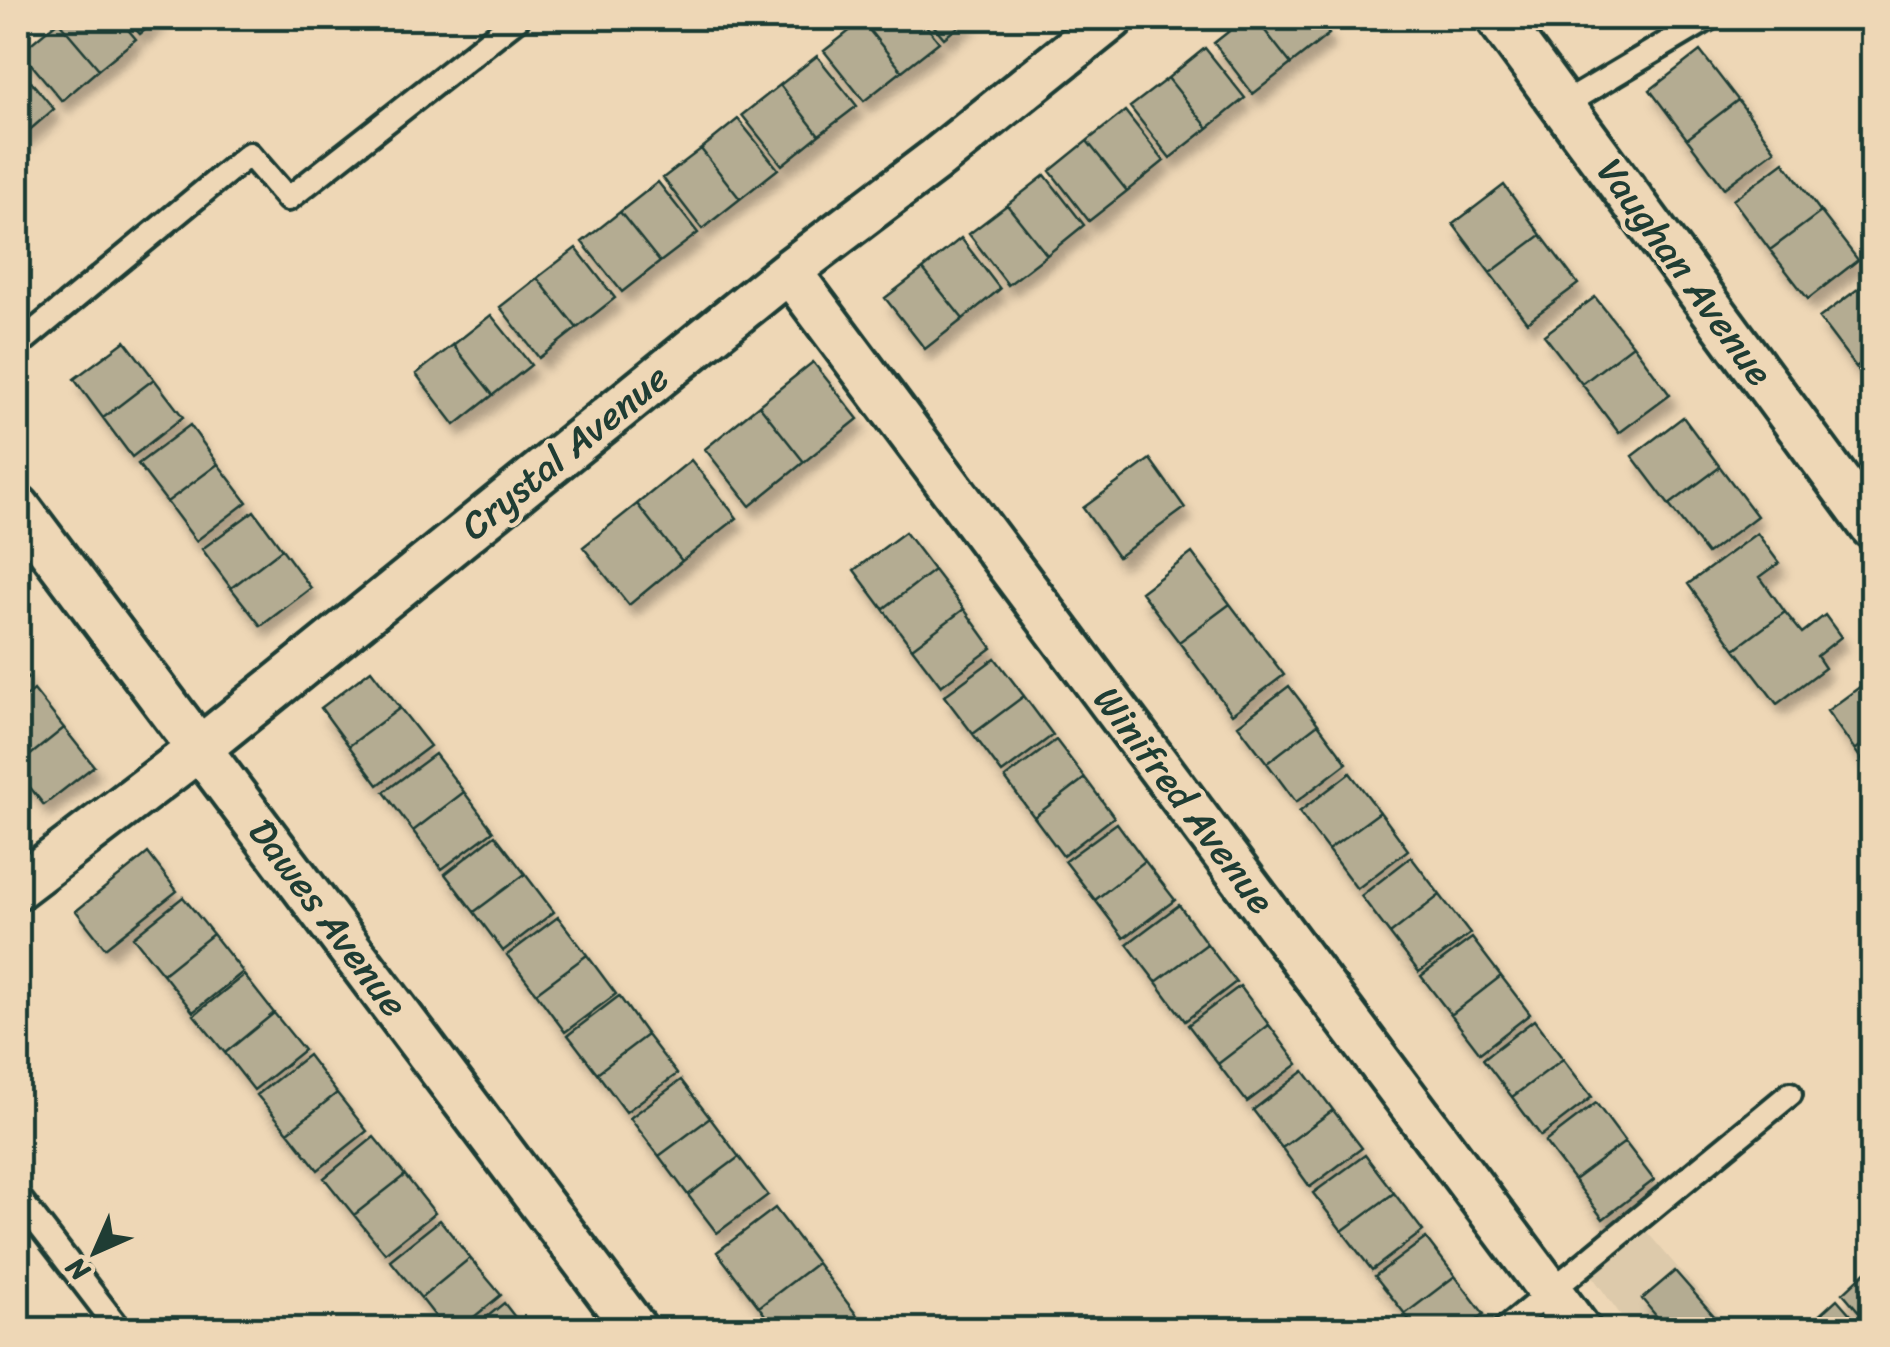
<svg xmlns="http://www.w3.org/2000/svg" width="1890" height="1347" viewBox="0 0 1890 1347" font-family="Sriracha,sans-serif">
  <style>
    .built { fill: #ddcaab }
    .building { fill: #b4ac92; stroke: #1f3d34; stroke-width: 2.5; filter: url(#shadow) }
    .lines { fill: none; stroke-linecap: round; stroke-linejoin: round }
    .lane-casing { stroke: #1f3d34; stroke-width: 30 }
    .street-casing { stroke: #1f3d34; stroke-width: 50 }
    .lane { stroke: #eed7b6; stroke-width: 22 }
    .street { stroke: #eed7b6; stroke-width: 42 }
    .labels { text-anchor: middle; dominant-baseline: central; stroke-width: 9; stroke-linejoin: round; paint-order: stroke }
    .street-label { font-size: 38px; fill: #1f3d34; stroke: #eed7b6 }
  </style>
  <defs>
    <filter id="shadow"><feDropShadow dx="6" dy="11" stdDeviation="5" flood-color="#0004"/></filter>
  </defs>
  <rect width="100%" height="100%" fill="#eed7b6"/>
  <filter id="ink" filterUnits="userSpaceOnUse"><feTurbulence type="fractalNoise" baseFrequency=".01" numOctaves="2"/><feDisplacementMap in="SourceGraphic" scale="20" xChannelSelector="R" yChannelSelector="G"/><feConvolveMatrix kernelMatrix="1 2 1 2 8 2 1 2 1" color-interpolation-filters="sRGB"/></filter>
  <g filter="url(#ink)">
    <path class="built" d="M1646,1231L1731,1329H1631L1592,1276Z"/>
    <path class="building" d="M62,18H118L136,39L99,69L58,21Z
      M125,18H160L140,34Z
      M867,18H920L939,42L902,71L862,21Z
      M927,18H970L944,38Z
      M1246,18H1255L1291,64L1253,94L1214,43Z
      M1255,18H1316L1329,34L1291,64Z
      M58,21L99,69L62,101L21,52Z
      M862,21L902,71L864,101L824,51Z
      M1205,48L1245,98L1208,128L1168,78Z
      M1700,51L1738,100L1687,139L1650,90Z
      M817,56L857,106L819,135L780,85Z
      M18,66L54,109L18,140Z
      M1168,78L1208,128L1170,158L1130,107Z
      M780,85L819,135L782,165L742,115Z
      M1738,100L1775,150L1724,188L1687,139Z
      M1125,111L1164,161L1127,191L1087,141Z
      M738,119L778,169L740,199L701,149Z
      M1087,141L1127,191L1089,221L1050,171Z
      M701,149L740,199L702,229L663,178Z
      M1784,162L1821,212L1770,250L1733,200Z
      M1045,175L1084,225L1047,255L1007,205Z
      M658,182L698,233L660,262L620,212Z
      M1504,185L1541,235L1490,273L1453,224Z
      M1007,205L1047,255L1008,285L969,234Z
      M620,212L660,262L622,292L582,242Z
      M1821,212L1858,260L1808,299L1770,250Z
      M1541,235L1578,284L1527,322L1490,273Z
      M961,238L1000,289L963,319L923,269Z
      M576,248L615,298L577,328L537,278Z
      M923,269L963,319L925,349L885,298Z
      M537,278L577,328L539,358L500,307Z
      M1870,280L1872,284V355L1856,367L1819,318Z
      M1595,297L1633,345L1582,384L1544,335Z
      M491,315L531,365L493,395L453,345Z
      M125,341L154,379L103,418L74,379Z
      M453,345L493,395L455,425L416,374Z
      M1633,345L1670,395L1619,433L1582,384Z
      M1872,355V389L1856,367Z
      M813,362L858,419L804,462L759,405Z
      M154,379L183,417L132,457L103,418Z
      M759,405L804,462L750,506L705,449Z
      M1683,417L1720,467L1669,505L1632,456Z
      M190,425L218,464L167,502L138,464Z
      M1150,459L1185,508L1118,557L1083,508Z
      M691,460L737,518L682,561L637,504Z
      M218,464L247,502L196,541L167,502Z
      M1720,467L1757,516L1707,554L1669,505Z
      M637,504L682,561L629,605L583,547Z
      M254,511L282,549L231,588L202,549Z
      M905,532L934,570L883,609L854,570Z
      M1757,533L1779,563L1760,577L1785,612L1735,649L1688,584Z
      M282,549L311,588L261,626L231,588Z
      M1192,553L1230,604L1179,642L1141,592Z
      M934,570L964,609L912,648L883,609Z
      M1230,604L1284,675L1232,714L1179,642Z
      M964,609L992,648L941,686L912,648Z
      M1785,612L1802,633L1825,615L1841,637L1817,656L1825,668L1777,704L1735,649Z
      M995,658L1024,696L973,734L944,696Z
      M18,666L28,678L18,687Z
      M371,670L400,708L349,746L321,708Z
      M1872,678V737L1855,750L1827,711Z
      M1289,686L1318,724L1267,763L1238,725Z
      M34,690L64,728L18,765V703Z
      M1024,696L1053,735L1002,773L973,734Z
      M400,708L430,746L378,785L349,746Z
      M1318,724L1347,763L1296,802L1267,763Z
      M64,728L94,766L44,805L18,772V765Z
      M1872,737V775L1855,750Z
      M1056,740L1085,778L1034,817L1005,778Z
      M435,754L464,792L413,831L384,792Z
      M1350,773L1380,812L1328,850L1299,812Z
      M1085,778L1114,817L1063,856L1034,817Z
      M464,792L493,831L442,869L413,831Z
      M1380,812L1408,850L1357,889L1328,850Z
      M1117,823L1145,861L1095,900L1065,861Z
      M495,835L525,874L474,912L445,874Z
      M148,853L177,891L105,948L76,911Z
      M1411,857L1440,895L1390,934L1361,896Z
      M1145,861L1175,900L1124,938L1095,900Z
      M525,874L554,912L503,951L474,912Z
      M1440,895L1470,934L1419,972L1390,934Z
      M183,897L213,934L163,974L133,937Z
      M1179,905L1207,944L1156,982L1127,944Z
      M558,917L587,955L536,993L507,955Z
      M213,934L243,972L193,1012L163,974Z
      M1472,938L1501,976L1451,1015L1421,976Z
      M1207,944L1236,982L1185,1021L1156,982Z
      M587,955L616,994L565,1032L536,993Z
      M244,975L274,1013L225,1053L194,1015Z
      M1501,976L1530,1014L1480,1053L1451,1015Z
      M1240,986L1269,1025L1218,1064L1188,1025Z
      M619,996L647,1035L597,1073L568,1035Z
      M274,1013L304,1050L254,1090L225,1053Z
      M1534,1020L1563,1059L1512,1097L1483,1059Z
      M1269,1025L1298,1064L1247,1102L1218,1064Z
      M647,1035L677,1074L626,1112L597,1073Z
      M308,1055L337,1093L288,1132L257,1095Z
      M1563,1059L1592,1097L1541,1136L1512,1097Z
      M1304,1071L1333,1110L1282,1148L1253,1110Z
      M681,1080L710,1118L659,1156L630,1118Z
      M337,1093L367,1131L318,1170L288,1132Z
      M1596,1103L1625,1142L1574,1180L1545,1142Z
      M1333,1110L1362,1148L1310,1187L1282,1148Z
      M710,1118L739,1157L688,1195L659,1156Z
      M374,1137L405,1175L354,1215L324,1178Z
      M1625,1142L1654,1180L1603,1219L1574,1180Z
      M1365,1155L1394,1193L1342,1231L1313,1193Z
      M739,1157L768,1195L717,1233L688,1195Z
      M405,1175L435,1213L385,1253L354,1215Z
      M1394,1193L1423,1231L1372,1270L1342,1231Z
      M775,1208L817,1263L759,1307L717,1252Z
      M440,1220L470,1258L421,1298L390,1260Z
      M1426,1238L1455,1276L1405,1314L1375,1276Z
      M470,1258L501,1295L458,1330H446L421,1298Z
      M817,1263L859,1318L844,1330H776L759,1307Z
      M1872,1266V1327L1843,1293Z
      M1675,1271L1722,1325L1717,1330H1668L1642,1299Z
      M1455,1276L1484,1314L1464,1330H1416L1405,1314Z
      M1837,1299L1864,1330H1803Z
      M504,1303L525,1330H471Z"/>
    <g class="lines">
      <defs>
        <path id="lane" d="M1563,105L1709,18
          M18,345L249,154L288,199L518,18
          M18,1197L120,1330
          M1504,1330L1790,1094"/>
        <path id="street" d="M1498,18L1872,527
          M789,271L1579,1330
          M18,507L636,1330
          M18,887L200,748L789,271L934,161L1112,18"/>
      </defs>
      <use href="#lane" class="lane-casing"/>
      <use href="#street" class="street-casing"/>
      <use href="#lane" class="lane"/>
      <use href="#street" class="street"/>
    </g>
  </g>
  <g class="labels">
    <g class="street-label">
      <text transform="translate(1685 272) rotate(54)">Vaughan Avenue</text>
      <text transform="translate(565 452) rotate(-39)">Crystal Avenue</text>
      <text transform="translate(1184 800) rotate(53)">Winifred Avenue</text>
      <text transform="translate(328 918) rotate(53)">Dawes Avenue</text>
    </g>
  </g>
  <rect width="1890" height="1347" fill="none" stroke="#eed7b6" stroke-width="60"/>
  <rect x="30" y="30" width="1830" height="1287" fill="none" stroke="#1f3d34" stroke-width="4" filter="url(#ink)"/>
  <g transform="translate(95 1252) rotate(225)" stroke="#eed7b6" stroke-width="8" paint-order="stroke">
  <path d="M0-8L18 38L0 25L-18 38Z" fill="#1f3d34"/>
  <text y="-15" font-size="28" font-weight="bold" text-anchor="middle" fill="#1f3d34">N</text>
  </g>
</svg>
